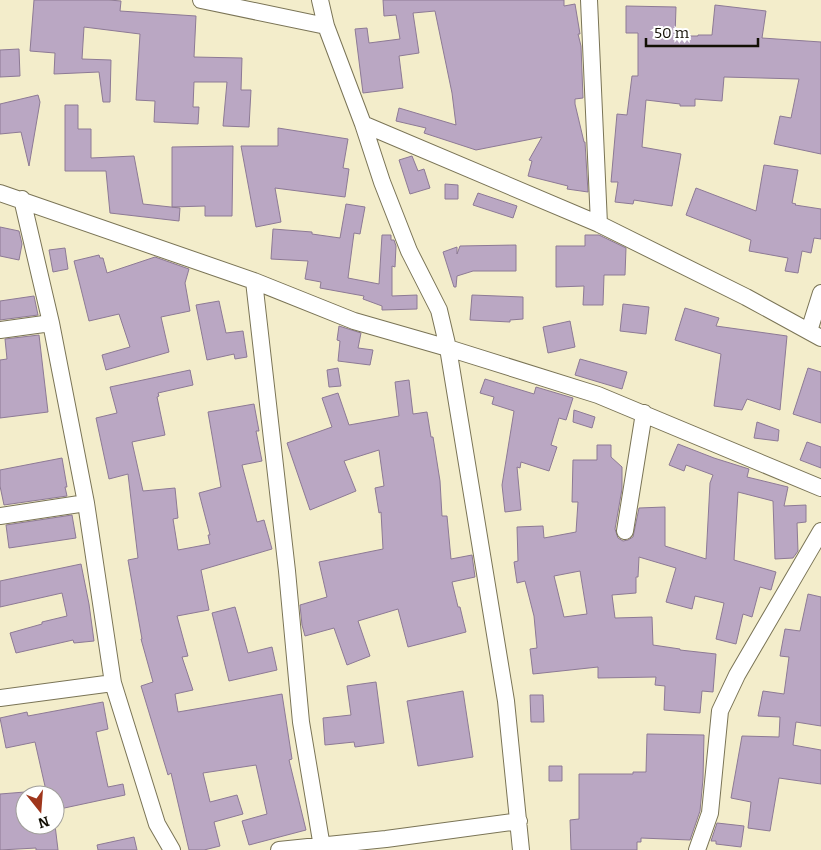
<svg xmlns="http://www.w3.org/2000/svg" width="821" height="850" viewBox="0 0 821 850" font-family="Bitter,serif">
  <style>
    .building { fill: #baa7c3; stroke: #8d7a95; fill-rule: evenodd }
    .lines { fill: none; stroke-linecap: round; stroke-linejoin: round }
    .minor-casing { stroke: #7a7456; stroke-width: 18 }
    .minor { stroke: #fff; stroke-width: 16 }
  </style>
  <rect width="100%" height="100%" fill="#f3edcb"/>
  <path class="building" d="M34,0H109L121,1L120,11L196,16L194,57L242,58L241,90H251L249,127L223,126L227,82H194L193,107H199L198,124L154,122L155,101L136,100L140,34L84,27L82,59L111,60L110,102H103L99,72L54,74L55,53L30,51Z
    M383,0H564V6L575,4L580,34H578L581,46L583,98L575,99V104L584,142H585L588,192L567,189L568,186L528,176L532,161L529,160L542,137L476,150L424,133L426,128L396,121L399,108L456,125L452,93L435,11L413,13L419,53L399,56L403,88L363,93L355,29L367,28L369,43L400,39L396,15L384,16Z
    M715,5L766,11L762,38L821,42V154L774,144L780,116L791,118L799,79L724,77L722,101L695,99V106H680V104L646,100L642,147L681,154L672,206L634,200L633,204L615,202L618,182H611L617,114L627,115L632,76H638V33H626V6L676,7L675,36H698V35H712Z
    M19,49L20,76L0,77V50Z
    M38,95L40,102L29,166L21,132L0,134V104Z
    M65,105H78V129H91V158L134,156L143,204L180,208L179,221L110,213L106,171H65Z
    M278,128L348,139L343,168L349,169L345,197L275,188L281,222L256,227L241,146H278Z
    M233,146L232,216H205V206L172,207V147Z
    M412,156L418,171L424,169L430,188L410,194L399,160Z
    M764,165L798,170L792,203L796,204L795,205L821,209V239L814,238L811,253L802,251L798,273L785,271L788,258L749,251L751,240L686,215L696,188L756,211Z
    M445,184L458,185V199H445Z
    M478,193L517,206L513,218L473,205Z
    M346,204L365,207L360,234L354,233L348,278L379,284L382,235H391V240H394L396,246L395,267L392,266V296L417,295V309L382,310V306L363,299L364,296L320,288L321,282L305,279L308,261L271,259L273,229L312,232V234L340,238Z
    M0,227L19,231L22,244L19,260L0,256Z
    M585,235H599L626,248L625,275H604L603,305H583L584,286L556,287V246H585Z
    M516,245V271H473L457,276L456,287H454L443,252L457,247V254L460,246Z
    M65,248L68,269L53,272L49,250Z
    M99,255L100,258H103L107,273L155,257L189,269L185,283L190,311L161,317L169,352L106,370L102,355L130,347L119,314L89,321L74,261Z
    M472,295L523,297V319L510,320V322L470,320Z
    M34,296L38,315L0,320V301Z
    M219,301L226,333L243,331L247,357L235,359L234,354L207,360L196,305Z
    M623,304L649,307L646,334L620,331Z
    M685,308L719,318L716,326L787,336L780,410L747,399L742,410L714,406L721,354L675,340Z
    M570,321L575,347L548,353L543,327Z
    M339,326L361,333L358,348L373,350L370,365L338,361L340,341L337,340Z
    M39,335L48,412L0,418V360L7,359L5,339Z
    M580,359L627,372L622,389L575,375Z
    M338,368L341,386L329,387L327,370Z
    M808,368L821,372V423L793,414Z
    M190,370L193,385L158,393L159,396L157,397L165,435L132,442L143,491L175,488L178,518L173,519L178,550L210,544L208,535H210L199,493L221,487L208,412L254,404L259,431H256L262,461L242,465L257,522L264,520L272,549L201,570L209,610L177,616L188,656L182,657L193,690L175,694L178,712L282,694L292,759L289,760L306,830L249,845L242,821L267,814L256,765L203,773L210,802L237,795L243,814L214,822L220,846L204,850H189L171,773L168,775L141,686L153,682L141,639H142L128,560L138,558L128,474L109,479L96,418L117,413L110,387Z
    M485,379L534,394L536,387L573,398L566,420L559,418L551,445L557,447L549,471L521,462L520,468L517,467L521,510L505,512L502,485L514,411L492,404L494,397L480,393Z
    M409,380L413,414L427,412L431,437H433L440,481L442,516H447L451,559L472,555L475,577L452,582L458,607H460L466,632L408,647L398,609L358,621L370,656L347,665L334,628L305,636L302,625L300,605L327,597L319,562L383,549L381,512L379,513L375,488L384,486L379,450L344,461L356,491L310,510L287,443L332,427L322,398L338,393L349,425L399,416L395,382Z
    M574,410L595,417L592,428L573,422Z
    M757,422L779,430L778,441L754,438Z
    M807,442L821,447V468L800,460Z
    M678,444L714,458L749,469L747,477L788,487L784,506L806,505V522L797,523L798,551L793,558L775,559L773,501L738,492L734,560L776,572L771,590L760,587L752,617L743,614L736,644L716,639L724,603L695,596L692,609L666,602L676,568L639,557L638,577H636V593L612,595L615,618L652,617L653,645L680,649V650L716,654L713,692L702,691L700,713L664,710L665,686L655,685L656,677L598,678V667L533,674L530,649L537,648L534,616L525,581L517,583L514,562L518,561L517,527L543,526L544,538L576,532L578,502H572L573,460H597V445H611V457L622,467V489L615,529L618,538L623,541L628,540L633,537L639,508L665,507V546L706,559L710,483L713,475L686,465L684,471L669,465ZM580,571L587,614L564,617L554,576Z
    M62,458L67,487H65L67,496L4,505L0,486V470Z
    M72,515L76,538L9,548L6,525Z
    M81,564L89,604L94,641L74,643L73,640L16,653L10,633L42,624V622L67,616L62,593L0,607V581Z
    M808,594L821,597V726L796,722L793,745L821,750V784L779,778L770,831L748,828L751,802L731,798L742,736L779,737L780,717L758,716L763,691L784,694L789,657L780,656L785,629L800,631Z
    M235,607L248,653L272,647L277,670L229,681L212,613Z
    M376,682L384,743L355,747L354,742L325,745L323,718L351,715L347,686Z
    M463,691L473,757L418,766L407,701Z
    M530,695H543L544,722H531Z
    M103,702L108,729L96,732L108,787L123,784L125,795L55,810V795H47L35,742L6,748L0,718L27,712L28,716Z
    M647,734L704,735L703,779L700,811L690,840L641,838V842H637V850H571L570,820L579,819V774H633V772H646Z
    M549,766H562V781H549Z
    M25,792V825H55L58,850H36V848L0,850V794Z
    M717,823L744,826L741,847L716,844V841H711Z
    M134,837L137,850H98L97,845Z"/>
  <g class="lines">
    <defs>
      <path id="minor" d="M201,0L326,26
        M320,0L326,26L363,124L382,182L409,251L439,310L448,348L506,701L521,850
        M589,0L599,224
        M363,124L599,224L746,297L821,338
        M0,193L254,281L354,321L448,348L598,395L821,488
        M22,199L51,323L86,503L113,683L157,824L172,850
        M254,281L287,571L301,722L322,847
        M0,330L51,323
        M809,331L821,293
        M0,516L86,503
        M625,531L644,413
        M0,698L113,683
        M279,850L386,839L519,821
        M697,850L710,813L720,711L737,675L821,531"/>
    </defs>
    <use href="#minor" class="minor-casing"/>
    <use href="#minor" class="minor"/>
  </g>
  <g transform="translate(40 810) rotate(163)"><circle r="24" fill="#ffffff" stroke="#a19f9b"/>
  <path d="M0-4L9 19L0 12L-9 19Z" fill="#9f361c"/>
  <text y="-8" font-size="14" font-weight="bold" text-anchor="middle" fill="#131005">N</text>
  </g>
  <path d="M646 38v8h112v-8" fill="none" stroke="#131005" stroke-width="2.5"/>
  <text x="654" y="38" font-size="15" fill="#131005" stroke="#ffffff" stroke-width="4" paint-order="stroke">50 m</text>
</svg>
